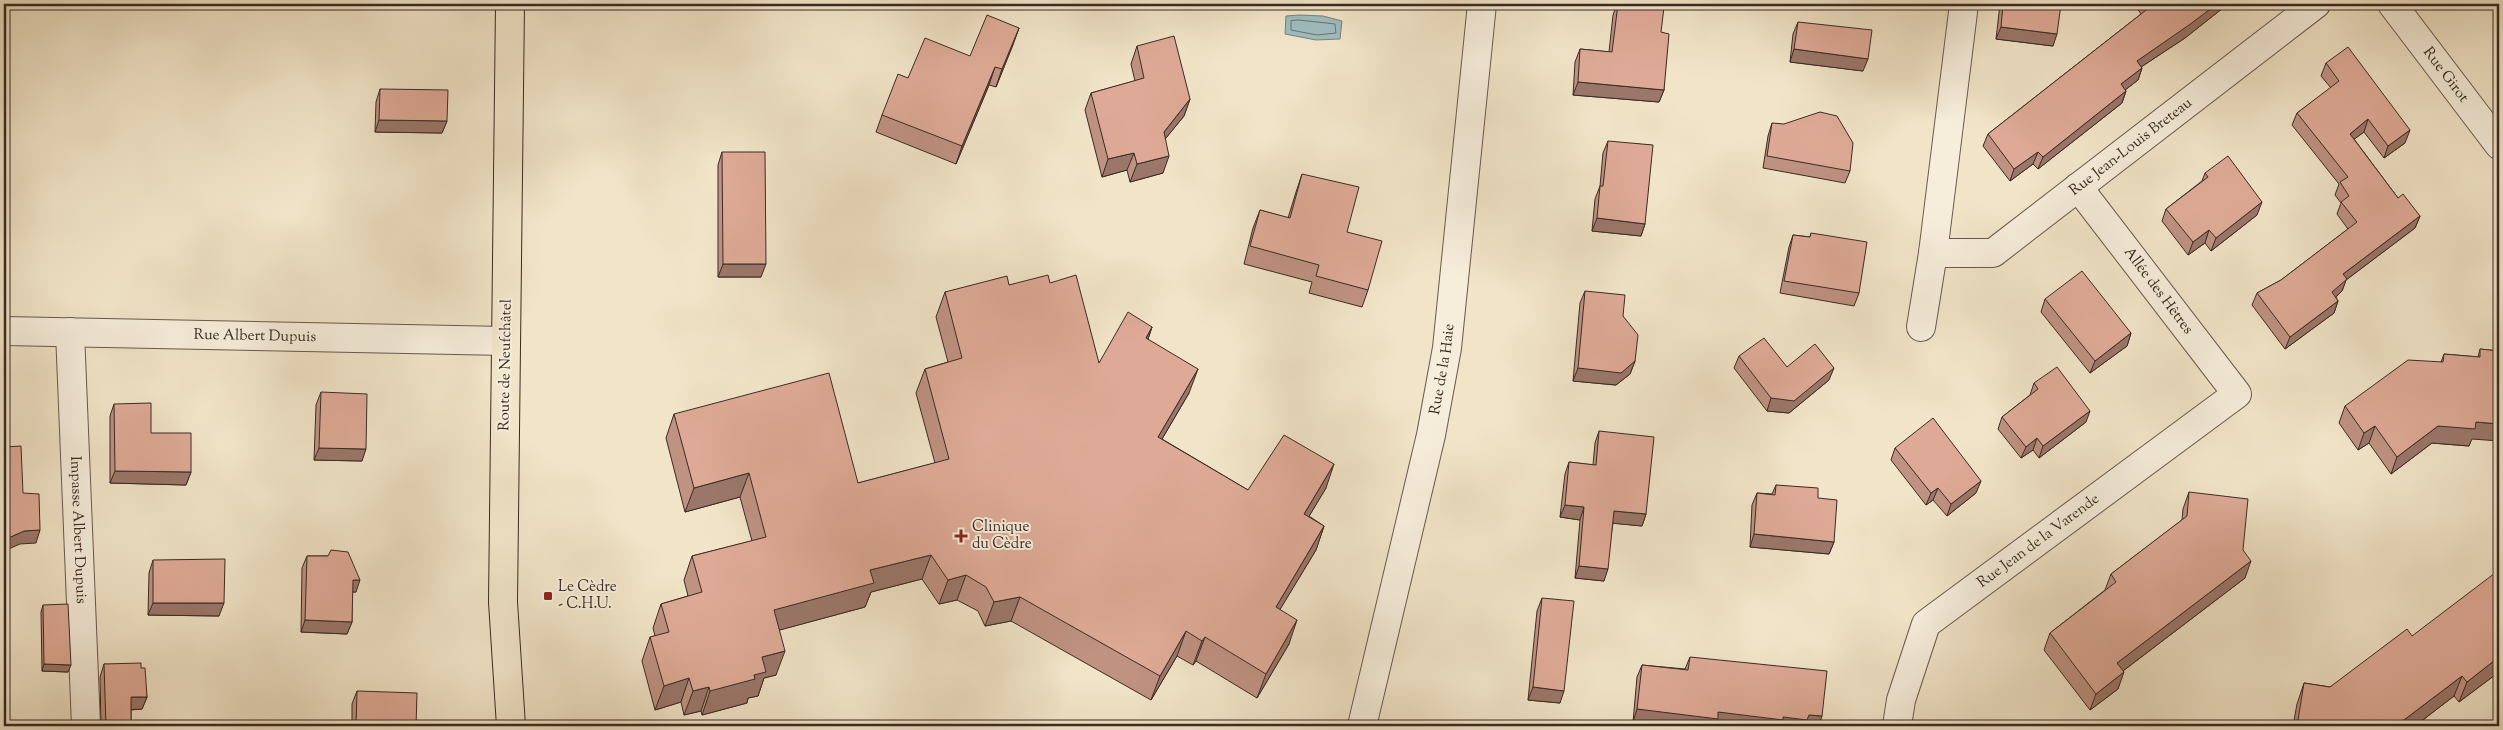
<svg xmlns="http://www.w3.org/2000/svg" width="2503" height="730" viewBox="0 0 2503 730" font-family="'Sorts Mill Goudy',serif">
  <style>
    .water { fill: #9ebcbf; stroke: #768280 }
    .lines { fill: none; stroke-linecap: round; stroke-linejoin: round }
    .shore { stroke: #6c7470; stroke-width: 1 }
    .minor-casing { stroke: #68594c; stroke-width: 30 }
    .major-casing { stroke: #3a2b22; stroke-width: 30 }
    .minor { stroke: #f6eddb; stroke-width: 28 }
    .major { stroke: #f1e4c8; stroke-width: 28 }
    .wall { fill: #bf9282; stroke: #3a2b22 }
    .shaded-wall { fill: #9b776a; stroke: #3a2b22 }
    .building { fill: #deaa97; stroke: #3a2b22 }
    .poi-dot { fill: #8f2418; stroke: #f6eddb; stroke-width: 2 }
    .labels { text-anchor: middle; dominant-baseline: central; stroke-width: 4; stroke-linejoin: round; paint-order: stroke }
    .street-label { font-size: 15px; fill: #3a2b22; stroke: #f6eddb }
    .poi-label { font-size: 15px; fill: #3a2b22; stroke: #f6eddb; text-anchor: start }
  </style>
  <rect width="100%" height="100%" fill="#f1e4c8"/>
  <filter id="stains"><feTurbulence type="fractalNoise" baseFrequency=".004" numOctaves="4"/><feColorMatrix values="0 0 0 0 .2 0 0 0 0 .09 0 0 0 0 .02 0 0 0 .5 -.17"/></filter>
  <radialGradient id="worn" r=".72"><stop offset=".6" stop-color="#630" stop-opacity="0"/><stop offset="1" stop-color="#630" stop-opacity=".3"/></radialGradient>
  <path class="water" d="M1299,15L1323,16L1342,21L1340,39L1316,40L1285,34L1286,16Z"/>
  <g class="lines">
    <path class="shore" d="M1299,20L1335,24L1336,33L1317,35L1291,30V21Z"/>
    <defs>
      <g id="minor">
        <path id="s1" d="M2392,4L2499,145"/>
        <path id="s2" d="M1933,253H1993L2316,4"/>
        <path d="M1921,327L1933,253L1964,4"/>
        <path id="s3" d="M4,331L506,341"/>
        <path id="s4" d="M70,332L86,726"/>
        <path id="s5" d="M1362,726L1431,435L1447,348L1482,4"/>
        <path id="s6" d="M1897,726L1901,700L1926,624L2237,394L2078,187"/>
      </g>
      <path id="major" d="M510,4L503,602L511,726"/>
    </defs>
    <use href="#minor" class="minor-casing"/>
    <use href="#major" class="major-casing"/>
    <use href="#minor" class="minor"/>
    <use href="#major" class="major"/>
  </g>
  <path class="wall" d="M1617,4L1661,32L1664,90L1659,102L1573,95L1575,62L1580,49L1609,52L1613,15Z
    M2000,4H2061L2053,46L1996,39Z
    M2139,4H2228L2185,38L2141,67L2142,68L2138,80L2125,90L2126,91L2122,103L2038,169L2033,164L2010,181L1983,146L1988,134L2141,14L2137,8Z
    M1798,22L1863,71L1790,62L1793,34Z
    M1019,28L996,87L989,85L956,164L876,132L882,115L908,78L970,56Z
    M1137,46L1190,99L1184,116L1165,139L1163,173L1130,182L1127,170L1102,177L1085,110L1091,93L1135,81L1131,64Z
    M2326,63L2405,143L2384,158L2364,132L2354,139L2398,198L2420,216L2415,228L2346,280L2342,291L2336,297L2338,301L2334,313L2285,349L2252,305L2257,293L2281,280L2348,229L2337,214L2341,203L2335,195L2339,184L2292,125L2297,113L2331,88L2321,76Z
    M380,89L447,121L442,133L375,132L376,102Z
    M1772,123L1850,171L1845,183L1763,168L1768,136Z
    M1608,141L1645,224L1641,236L1592,231L1595,199L1600,186L1603,153Z
    M722,152L761,277H718V165Z
    M2205,173L2257,215L2211,251L2205,243L2188,255L2162,221L2166,209L2202,181Z
    M1302,174L1347,232L1368,290L1362,307L1309,293L1312,282L1244,264L1253,228L1260,210L1288,218L1296,192Z
    M1811,233L1859,293L1854,306L1780,293L1789,247L1793,235L1810,237Z
    M1050,283L1099,363L1152,327L1148,339L1189,393L1162,439L1248,490L1326,488L1309,516L1324,526L1316,550L1280,609L1289,644L1257,698L1196,661L1193,665L1177,656L1151,700L1011,621L985,626L978,611L957,600L939,604L922,579L871,592L865,607L779,630L776,675L764,678L758,696L748,698L747,703L702,715L701,711L684,715L681,702L655,710L642,661L650,637L655,636L653,628L661,604L688,596L684,580L692,556L752,541L740,497L685,512L666,438L674,414L858,483L935,463L916,393L925,369L948,362L936,317L945,292L1009,285Z
    M1585,291L1623,316L1635,361L1630,374L1616,385L1573,381L1580,303Z
    M2045,299L2131,333L2127,346L2090,373L2041,312Z
    M2480,349L2499,351L2469,446L2432,443L2391,474L2369,443L2358,450L2339,423L2345,406L2441,362L2444,354L2478,357Z
    M1739,356L1829,380L1789,413L1767,411L1734,368Z
    M2034,383L2086,422L2039,458L2033,450L2021,458L1998,429L2002,417L2030,395Z
    M321,392L362,461L314,460L316,405Z
    M114,404L191,472L186,485L110,483V416Z
    M1599,431L1646,514L1642,526L1613,523L1604,581L1575,578L1580,520L1560,517L1565,474L1569,462L1593,465L1595,443Z
    M1895,448L1976,493L1947,516L1933,500L1926,505L1891,460Z
    M1776,485L1818,498L1834,542L1829,554L1750,547L1752,505L1757,493L1772,494Z
    M2189,492L2243,550L2245,578L2123,671L2118,689L2090,710L2044,650L2050,633L2105,590L2111,574L2182,520L2183,509Z
    M307,556H328L356,592H352V622L347,634L301,632L302,568Z
    M153,560L219,616L148,615L149,573Z
    M1542,598L1560,703L1528,700L1537,611Z
    M43,605L68,672L42,671L41,612Z
    M2412,636L2499,672L2459,702L2454,696L2415,726H2293L2297,704L2304,683L2330,687Z
    M1690,657L1716,724L1715,726H1670L1633,722L1637,677L1642,665L1685,669Z
    M104,664L141,668L147,697L142,709L131,710V726H101L100,677Z
    M357,691L416,726H352V704Z"/>
  <path class="shaded-wall" d="M2217,4H2228L2185,38L2132,73L2137,61Z
    M2001,27L2057,34L2053,46L1996,39Z
    M1019,28L1013,45L996,87L1002,69Z
    M1794,49L1868,59L1863,71L1790,62Z
    M995,67L989,85L956,164L962,146Z
    M2142,68L2138,80L2116,97L2121,84Z
    M1578,82L1664,90L1659,102L1573,95Z
    M2126,91L2122,103L2038,169L2043,157Z
    M1190,99L1184,116L1157,149L1164,132Z
    M2368,119L2364,132L2345,146L2350,134Z
    M379,120L447,121L442,133L375,132Z
    M2410,130L2405,143L2384,158L2388,146Z
    M2038,152L2033,164L2010,181L2014,169Z
    M1134,153L1127,170L1102,177L1108,159Z
    M1169,156L1163,173L1130,182L1137,164Z
    M2262,202L2257,215L2211,251L2216,238Z
    M2420,216L2415,228L2346,280L2342,291L2328,304L2332,292L2343,274Z
    M1597,218L1645,224L1641,236L1592,231Z
    M2209,230L2205,243L2188,255L2193,242Z
    M723,264H766L761,277H718Z
    M2338,301L2334,313L2285,349L2290,337Z
    M1152,327L1144,351L1146,338Z
    M2131,333L2127,346L2090,373L2095,361Z
    M1635,361L1630,374L1616,385L1573,381L1578,368Z
    M1834,368L1829,380L1789,413L1767,411L1771,398Z
    M1198,369L1189,393L1149,461L1158,437Z
    M2090,411L2086,422L2039,458L2043,446Z
    M2476,422L2499,424V441L2472,439L2469,446L2432,443L2391,474L2397,457L2438,426Z
    M2375,426L2369,443L2358,450L2364,433Z
    M2037,438L2033,450L2021,458L2026,447Z
    M319,448L366,449L362,461L314,460Z
    M1334,464L1326,488L1296,538L1304,514Z
    M115,471L191,472L186,485L110,483Z
    M749,473L740,497L685,512L694,488Z
    M1981,481L1976,493L1947,516L1951,504Z
    M1938,488L1933,500L1926,505L1931,493Z
    M1565,505L1584,507L1580,520L1560,517Z
    M1614,511L1646,514L1642,526L1610,523Z
    M1324,526L1316,550L1267,631L1276,607Z
    M40,530L36,543L20,544L4,551V540L24,531Z
    M1754,534L1834,542L1829,554L1750,547Z
    M931,555L922,579L871,592L865,607L765,634L774,610L870,570Z
    M2251,561L2245,578L2111,680L2117,663Z
    M1579,566L1608,569L1604,581L1575,578Z
    M966,575L957,600L939,604L948,580Z
    M353,580H360L356,592H348Z
    M1020,597L1011,621L985,626L994,602Z
    M153,603H224L219,616L148,615Z
    M305,620L352,622L347,634L301,632Z
    M1297,620L1289,644L1257,698L1266,674Z
    M1186,631L1177,656L1151,700L1160,676Z
    M1205,637L1196,661L1193,665L1202,641Z
    M785,651L776,675L764,678L758,696L748,698L747,703L702,715L710,691L762,657Z
    M2499,657V672L2459,702L2467,682Z
    M44,664L71,665L68,672L42,671Z
    M2124,672L2118,689L2090,710L2096,694Z
    M2462,676L2454,696L2415,726H2396Z
    M689,678L681,702L655,710L664,686Z
    M709,687L701,711L684,715L693,691Z
    M1533,687L1564,691L1560,703L1528,700Z
    M131,697H147L142,709L126,710Z
    M1637,709L1718,712L1783,717L1809,715L1822,716L1819,726H1730L1716,724L1715,726H1670L1633,722Z"/>
  <path class="building" d="M1618,4H1633L1664,7L1661,32L1669,34L1664,90L1578,82L1580,49L1612,52Z
    M2003,4H2061L2057,34L2001,27Z
    M2147,4H2217L2189,25L2137,61L2142,68L2121,84L2126,91L2043,157L2038,152L2014,169L1988,134L2150,7Z
    M987,15L1019,28L1002,69L995,67L962,146L882,115L898,74L908,78L925,38L970,56Z
    M1798,22L1872,30L1868,59L1794,49Z
    M1174,36L1190,99L1164,132L1169,156L1137,164L1134,153L1108,159L1091,93L1144,78L1137,46Z
    M2348,47L2410,130L2388,146L2368,119L2350,134L2398,198L2403,194L2420,216L2343,274L2347,279L2332,292L2338,301L2290,337L2257,293L2281,280L2357,222L2341,202L2349,196L2340,182L2348,177L2297,113L2339,81L2326,63Z
    M380,89L448,90L447,121L379,120Z
    M1820,112L1837,116L1853,143L1850,171L1767,156L1772,123L1784,124Z
    M1608,141L1653,145L1645,224L1597,218L1600,186H1603Z
    M722,152H765L766,264H723Z
    M2228,156L2262,202L2216,238L2209,230L2193,242L2166,209L2208,177L2205,173Z
    M1302,174L1359,187L1347,232L1382,241L1368,290L1316,276L1319,265L1250,246L1260,210L1290,218Z
    M1811,233L1867,242L1859,293L1784,281L1793,235L1810,237Z
    M2082,271L2131,333L2095,361L2045,299Z
    M1048,275L1050,283L1076,275L1099,363L1128,312L1152,327L1146,338L1198,369L1158,437L1248,490L1284,435L1334,464L1304,514L1324,526L1276,607L1297,620L1266,674L1205,637L1202,641L1186,631L1160,676L1020,597L994,602L986,587L966,575L948,580L931,555L870,570L874,583L774,610L785,651L762,657L766,672L754,675L755,679L710,691L709,687L693,691L689,678L664,686L650,637L669,632L661,604L702,592L692,556L766,537L749,473L694,488L674,414L829,373L858,483L949,459L925,369L962,358L945,292L1007,276L1009,285Z
    M1585,291L1625,295L1623,316L1638,335L1635,361L1621,373L1578,368Z
    M1764,338L1787,367L1815,344L1834,368L1794,401L1771,398L1739,356Z
    M2480,349L2499,351V424L2476,422L2475,429L2438,426L2397,457L2375,426L2364,433L2345,406L2408,360L2443,362L2444,354L2480,357Z
    M2057,367L2090,411L2043,446L2037,438L2026,447L2002,417L2038,389L2034,383Z
    M321,392L367,394L366,449L319,448Z
    M151,403V433H191V472L115,471L114,404Z
    M1933,418L1981,481L1951,504L1938,488L1931,493L1895,448Z
    M1599,431L1654,437L1646,514L1614,511L1608,569L1579,566L1584,507L1565,505L1569,462L1596,465Z
    M21,446L23,493L39,494L40,530L24,531L4,540V447Z
    M1776,485L1818,488V498L1837,500L1834,542L1754,534L1757,493L1775,495Z
    M2189,492L2248,499L2243,550L2251,561L2117,663L2124,672L2096,694L2050,633L2116,582L2111,574L2187,516Z
    M331,550L348,552L360,580H353L352,622L305,620L307,556H328Z
    M225,559L224,603H153V560Z
    M2499,570V657L2467,682L2462,676L2396,726H2297L2304,683L2330,687L2407,629L2412,636Z
    M1542,598L1574,601L1564,691L1533,687Z
    M68,604L71,665L44,664L43,605Z
    M1690,657L1827,671L1822,716L1809,715L1807,720L1783,717V720L1718,712V719L1637,709L1642,665L1688,670Z
    M141,663V668H145L147,697H131V726H106L104,664Z
    M357,691L417,693L416,726H356Z
    M4,723L24,724V726H4Z"/>
  <g class="poi-dot">
    <path d="M958.5 528.5h5v5h5v5h-5v5h-5v-5h-5v-5h5z"/>
    <rect x="543" y="591" width="10" height="10" rx="2.5"/>
  </g>
  <g class="labels">
    <g class="street-label">
      <text stroke="none"><textPath href="#s1" startOffset="89">Rue Girot</textPath></text>
      <text stroke="none"><textPath href="#s2" startOffset="234">Rue Jean-Louis Breteau</textPath></text>
      <text transform="translate(2158 291) rotate(53)">Allée des Hêtres</text>
      <text stroke="none"><textPath href="#s3" startOffset="251">Rue Albert Dupuis</textPath></text>
      <text transform="translate(506 365) rotate(-89)">Route de Neufchâtel</text>
      <text stroke="none"><textPath href="#s5" startOffset="366">Rue de la Haie</textPath></text>
      <text stroke="none"><textPath href="#s4" startOffset="198">Impasse Albert Dupuis</textPath></text>
      <text stroke="none"><textPath href="#s6" startOffset="246">Rue Jean de la Varende</textPath></text>
    </g>
    <g class="poi-label">
      <text x="972" y="527">Clinique<tspan x="972" dy="17">du Cèdre</tspan></text>
      <text x="558" y="587">Le Cèdre<tspan x="558" dy="17">- C.H.U.</tspan></text>
    </g>
  </g>
  <rect width="2503" height="730" fill="none" stroke="#f1e4c8" stroke-width="20"/>
  <rect x="5" y="5" width="2493" height="720" fill="none" stroke="#3a2b22" stroke-width="2.5"/>
  <rect x="10" y="10" width="2483" height="710" fill="none" stroke="#3a2b22"/>
  <rect width="100%" height="100%" filter="url(#stains)"/>
  <rect width="100%" height="100%" fill="url(#worn)"/>
</svg>
